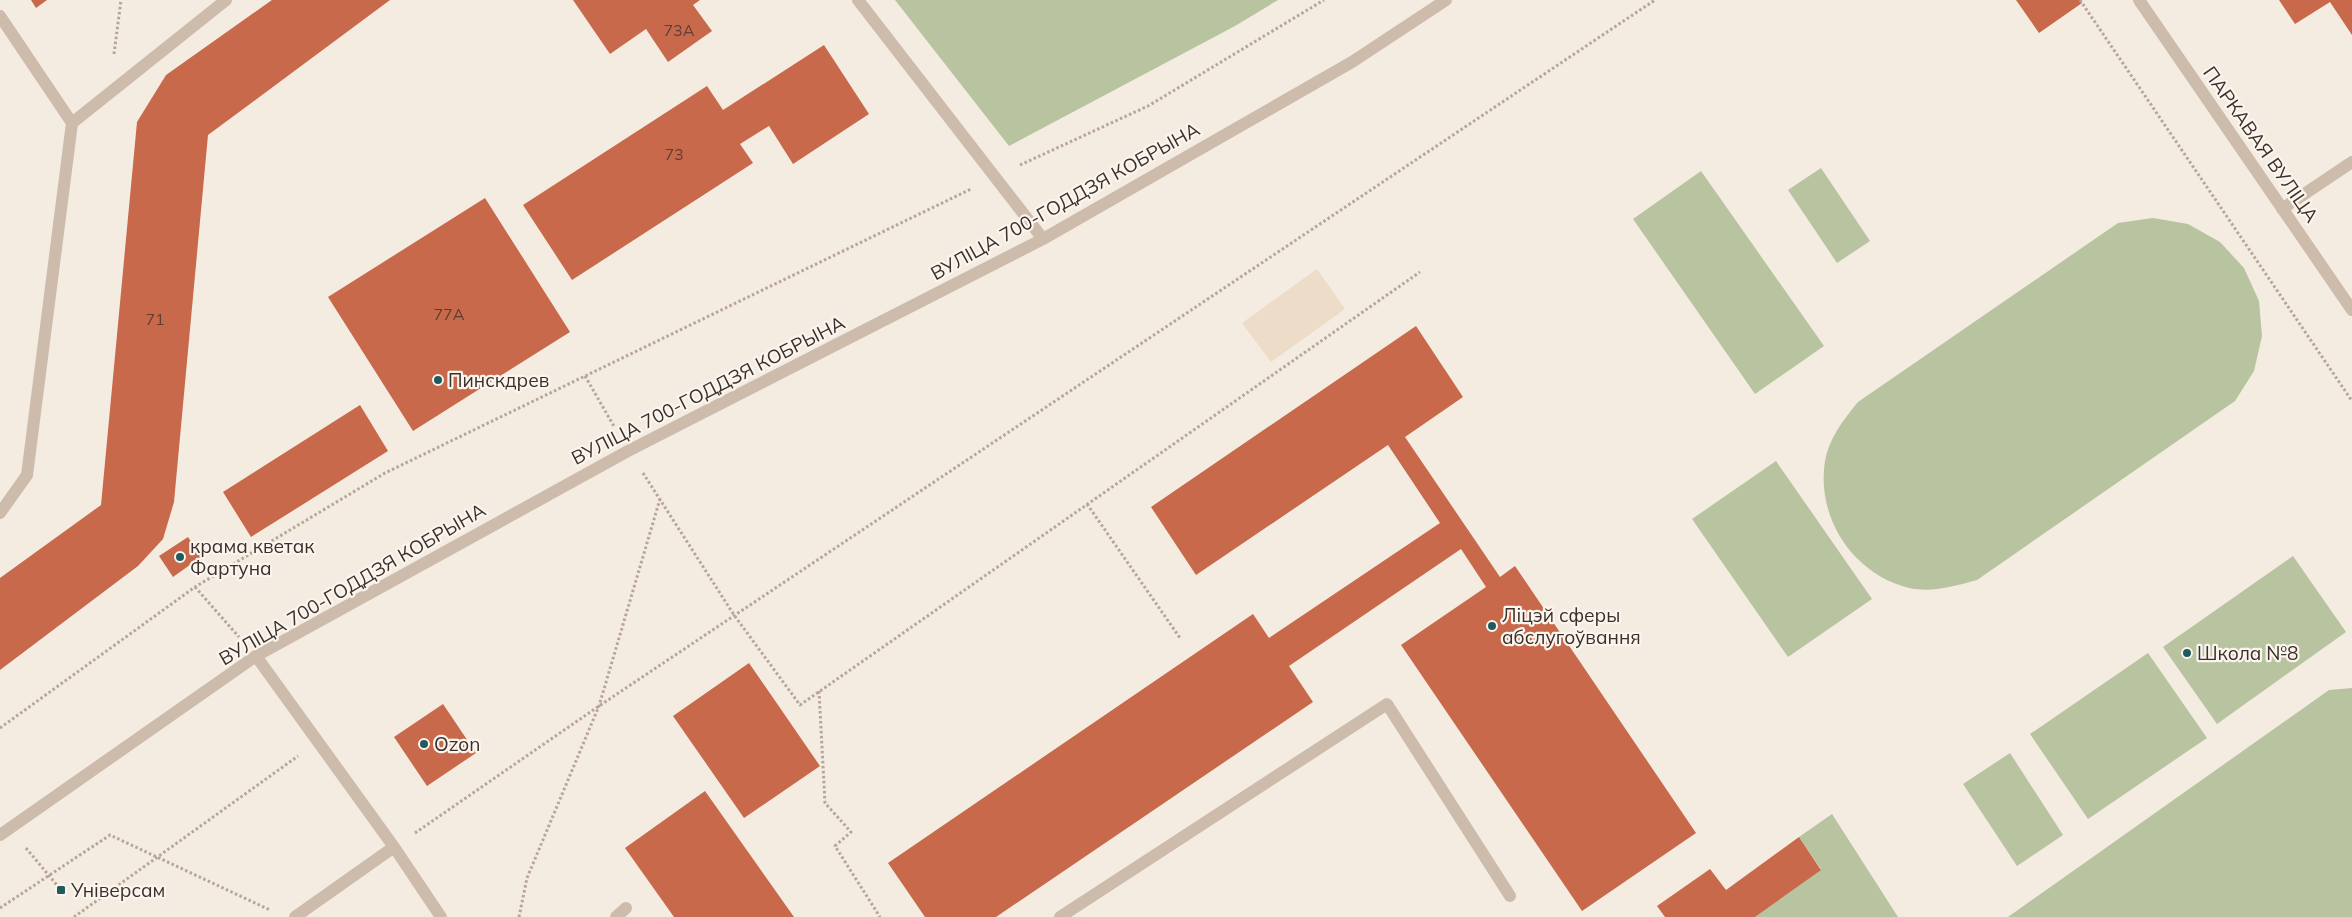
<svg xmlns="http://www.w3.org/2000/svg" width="2352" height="917" viewBox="0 0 2352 917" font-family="Mulish,sans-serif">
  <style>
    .green { fill: #b8c4a0 }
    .plaza { fill: #ecdcc8 }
    .building { fill: #c8694b }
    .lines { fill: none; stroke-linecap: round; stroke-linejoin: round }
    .path { stroke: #b9a596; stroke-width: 3; stroke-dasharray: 2.5 2.5; stroke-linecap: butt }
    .minor { stroke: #cdbbac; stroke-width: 12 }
    .poi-dot { fill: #1f5a5e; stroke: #fbf5ee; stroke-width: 2 }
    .labels { text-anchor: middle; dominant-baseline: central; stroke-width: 4.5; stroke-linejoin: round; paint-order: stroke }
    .number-label { font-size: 16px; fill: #5e3e33 }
    .street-label { font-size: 19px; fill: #3b302b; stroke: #fbf5ee }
    .poi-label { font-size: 19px; fill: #3b302b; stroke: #fbf5ee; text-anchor: start }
  </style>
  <rect width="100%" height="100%" fill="#f4ebe1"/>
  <path class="green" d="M895,0H1278L1235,26L1009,146Z
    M1821,168L1870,241L1837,263L1788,190Z
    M1701,171L1824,346L1755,394L1633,219Z
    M2153,218L2188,224L2220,242L2244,268L2259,301L2262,336L2254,371L2235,401L1977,580C1955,586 1932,593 1909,588C1853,574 1816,518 1825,461C1829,438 1844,419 1858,402L2118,223Z
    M1776,461L1872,599L1788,657L1692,519Z
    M2293,556L2346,632L2217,724L2163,647Z
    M2148,653L2207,738L2088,819L2030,734Z
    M2352,688V917H2008L2329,690Z
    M2010,753L2063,835L2017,866L1963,784Z
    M1832,814L1898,917H1755L1821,869L1799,837Z"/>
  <path class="plaza" d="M1317,269L1345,309L1271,362L1242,323Z"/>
  <path class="building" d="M31,0H47L36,8Z
    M272,0H390L208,135L174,502L163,539L138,566L0,670V578L101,505L137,122L166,75Z
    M573,0H700L693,5L712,31L668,62L646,29L610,54Z
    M2016,0H2080L2082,3L2039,33Z
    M2279,0H2352V35L2330,2L2295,24Z
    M824,45L869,114L793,164L769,126L740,144L753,163L572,280L523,205L707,86L723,110Z
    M485,198L570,332L413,431L328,297Z
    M1416,326L1463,397L1405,437L1500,577L1515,566L1696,833L1582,911L1401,645L1486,587L1461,549L1289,666L1313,702L996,917H925L888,863L1253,614L1269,638L1440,523L1388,445L1196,575L1151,507Z
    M360,405L388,451L251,537L223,492Z
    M188,537L201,557L173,577L159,556Z
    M749,663L820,766L744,818L673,716Z
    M443,704L476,753L427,786L394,737Z
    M705,791L794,917H674L625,848Z
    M1799,837L1821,870L1755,917H1665L1657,906L1710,869L1726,890Z"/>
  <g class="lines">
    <path class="path" d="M2080,0L2352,401
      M114,54L121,0
      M1020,165L1148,106L1324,0
      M585,376L615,428
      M643,473L734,615L800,705L1420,272
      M1087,504L1180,638
      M195,587L239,637
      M819,691L825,803L851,832L835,846L880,917
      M0,728L195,587L385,473L971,189
      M415,833L599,706L1655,0
      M26,848L61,890
      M0,908L110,835L270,910
      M74,917L298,756
      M519,917L527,878L599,706L660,499"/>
    <path class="minor" d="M858,0L1043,239
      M2139,0L2352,310
      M0,16L72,123
      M2282,209L2352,162
      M0,513L27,475L72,123L226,0
      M256,656L394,847L441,917
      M0,835L256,656L628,451L1043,239L1352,62L1446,0
      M295,917L394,847
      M616,917L626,908
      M1060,917L1387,704L1510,896"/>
  </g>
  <g class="poi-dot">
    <circle cx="438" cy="380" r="5"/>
    <circle cx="180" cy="557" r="5"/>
    <circle cx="1492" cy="626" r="5"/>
    <circle cx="2187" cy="653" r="5"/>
    <circle cx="424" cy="744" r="5"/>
    <rect x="56" y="885" width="10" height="10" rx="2.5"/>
  </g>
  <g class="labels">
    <g class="number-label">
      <text x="679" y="30">73А</text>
      <text x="674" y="154">73</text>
      <text x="449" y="314">77А</text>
      <text x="155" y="319">71</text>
    </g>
    <g class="street-label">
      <text transform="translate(2261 144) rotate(55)">ПАРКАВАЯ ВУЛІЦА</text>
      <text transform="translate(1065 201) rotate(-29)">ВУЛІЦА 700-ГОДДЗЯ КОБРЫНА</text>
      <text transform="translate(708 390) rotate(-27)">ВУЛІЦА 700-ГОДДЗЯ КОБРЫНА</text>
      <text transform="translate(352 584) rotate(-30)">ВУЛІЦА 700-ГОДДЗЯ КОБРЫНА</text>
    </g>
    <g class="poi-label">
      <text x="448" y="380">Пинскдрев</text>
      <text x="190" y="546">крама кветак<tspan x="190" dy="22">Фартуна</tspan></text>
      <text x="1502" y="615">Ліцэй сферы<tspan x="1502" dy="22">абслугоўвання</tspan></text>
      <text x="2197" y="653">Школа №8</text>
      <text x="434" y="744">Ozon</text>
      <text x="71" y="890">Універсам</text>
    </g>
  </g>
</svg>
